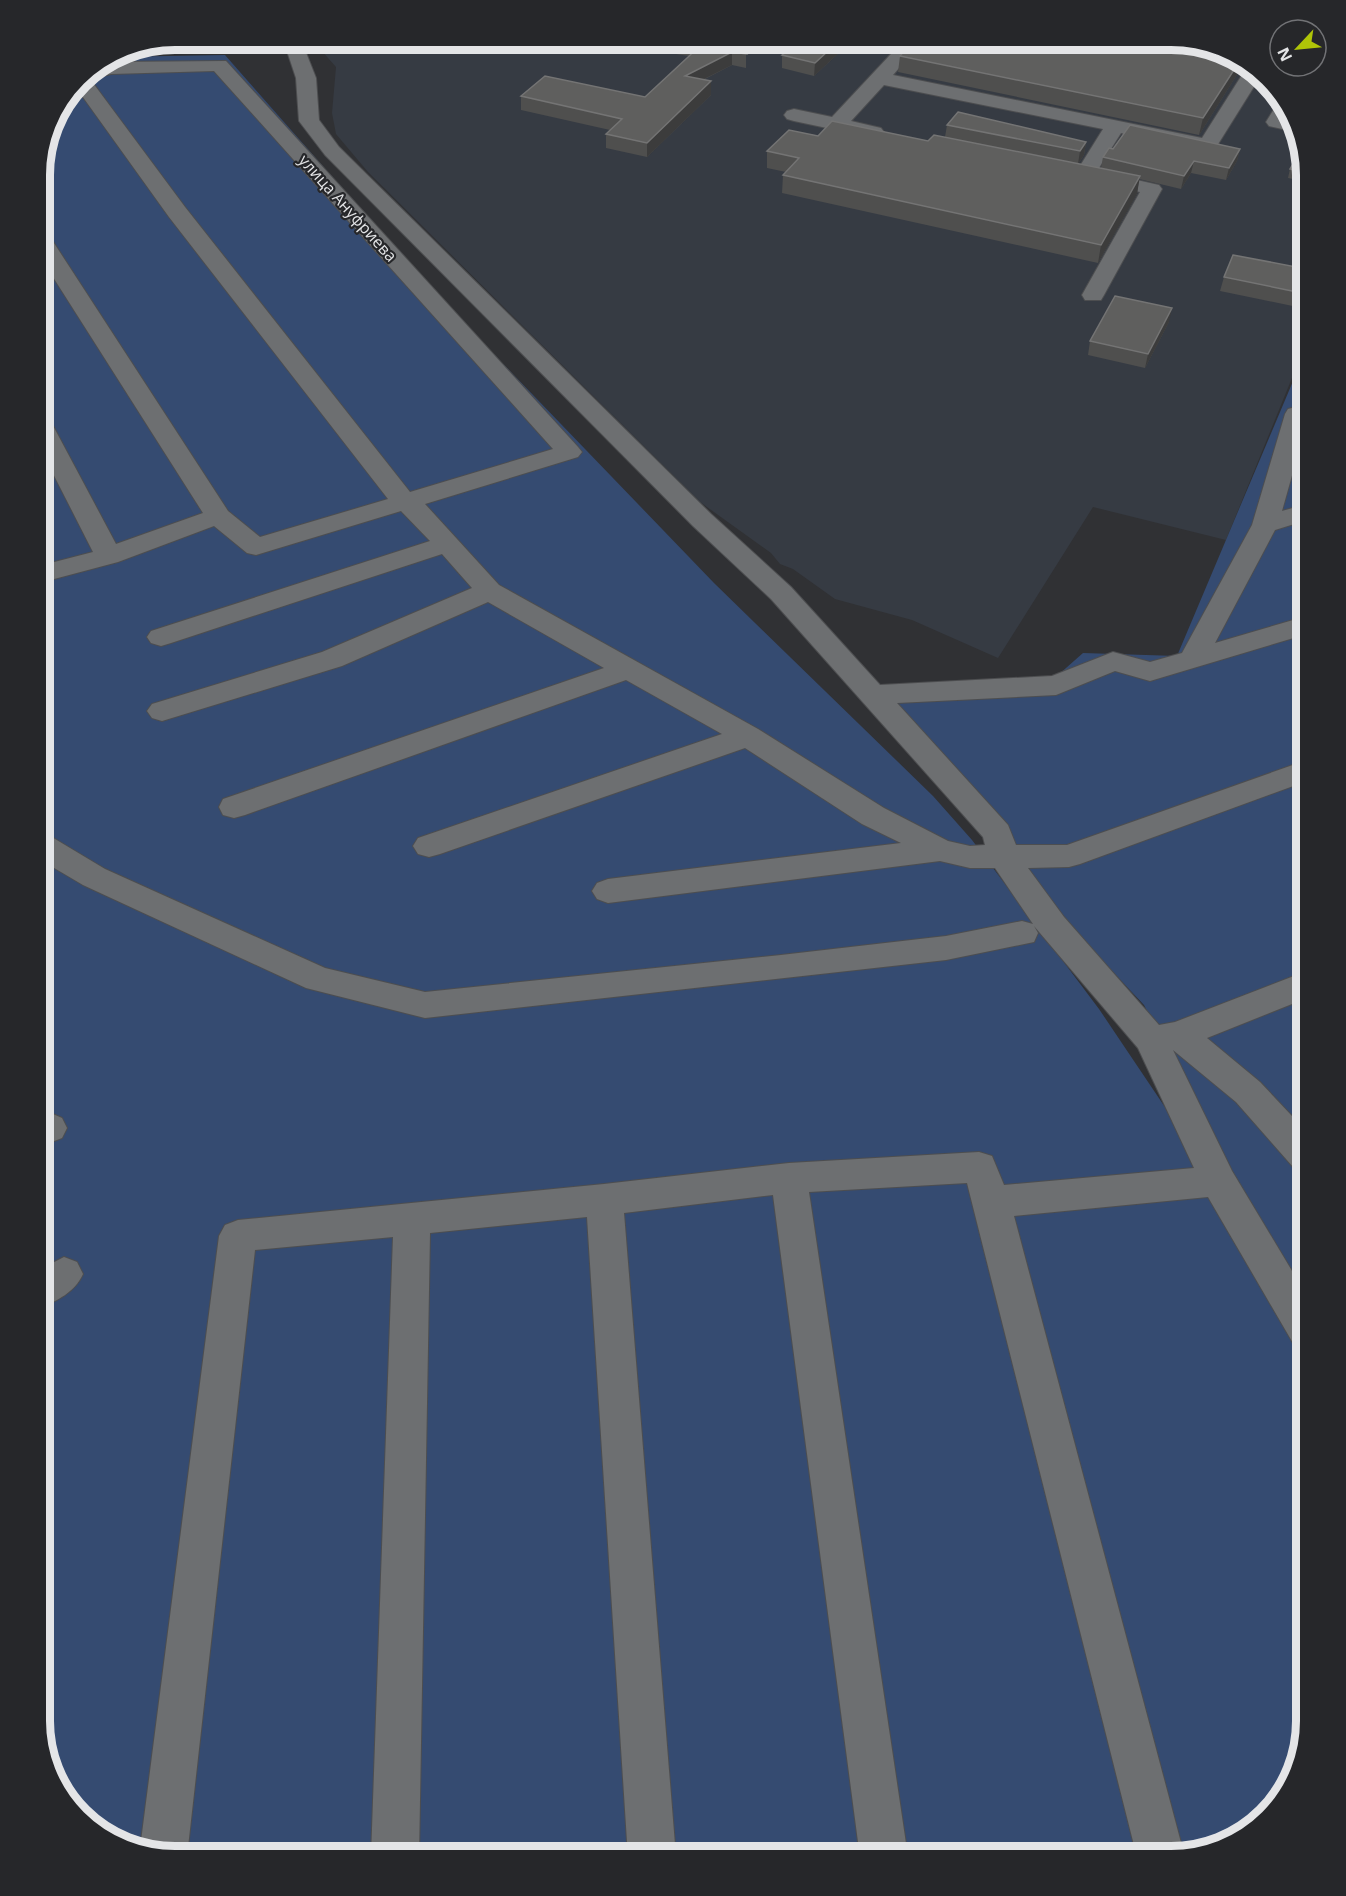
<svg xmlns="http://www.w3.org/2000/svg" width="1346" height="1896" viewBox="0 0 1346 1896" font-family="'Open Sans',sans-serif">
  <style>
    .built { fill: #363b43 }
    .green { fill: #354b71 }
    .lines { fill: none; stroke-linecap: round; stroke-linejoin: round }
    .minor-casing { stroke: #4d4e50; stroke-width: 2 }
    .minor { fill: #6d6f71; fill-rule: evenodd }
    .wall { fill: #4f4f4e }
    .shaded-wall { fill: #3c3c3c }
    .building { fill: #5f5f5e; stroke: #747474; stroke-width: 1.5 }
    .labels { text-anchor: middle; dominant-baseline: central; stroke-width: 4.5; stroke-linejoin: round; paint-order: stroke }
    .far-street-label { font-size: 16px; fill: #e4e5e7; stroke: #26272a }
    .rim { fill: none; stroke: #e4e5e7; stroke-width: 8 }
  </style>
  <rect width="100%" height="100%" fill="#303134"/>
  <path class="built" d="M323,39H1180L1240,57L1289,106L1307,174V341L1226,540L1093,507L998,658L912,620L835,599L793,569L780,564L771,553L700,502L368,172L336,134L332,113L336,67L321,50Z"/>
  <path class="green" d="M225,55L433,291L714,583L933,796L972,840L1099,1009L1179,1128L1307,1350V1722L1289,1790L1240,1839L1172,1857H166L106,1839L57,1790L39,1722V165L53,114L85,73L111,57Z
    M1307,348V1305L1232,1179L1144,1005L1030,884L893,702L1049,683L1083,653L1177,656Z"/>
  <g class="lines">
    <defs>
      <path id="minor" d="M287,39H305L303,45L316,78L319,120L339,147L711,514L791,587L880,685L1052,676L1113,652L1150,662L1182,653L1252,525L1285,414L1288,409L1307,404V422L1282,511L1307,504V520L1275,530L1215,643L1307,616V634L1150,681L1115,671L1056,695L897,703L1008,825L1016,845H1067L1307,760V781L1080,864L1069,867L1028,868L1064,917L1159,1025L1175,1022L1307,971V998L1207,1038L1260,1082L1307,1132V1172L1294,1168L1236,1102L1173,1050L1232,1171L1307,1296V1348L1293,1343L1208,1197L1014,1216L1184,1854L1172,1857H1137L967,1183L809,1192L908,1857H860L773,1195L624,1213L676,1857H628L587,1217L430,1233L419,1857H371L393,1237L255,1250L187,1856L166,1857L140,1849L219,1236L225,1225L238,1220L604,1184L789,1163L979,1152L992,1156L1004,1185L1194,1168L1138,1048L1034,926L1038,933L1034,942L946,960L425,1018L306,988L83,885L39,859V833L50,836L105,869L325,968L425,992L781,955L946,936L1022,921L1033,924L995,868H970L940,861L608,903L597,899L592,891L597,883L608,879L901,843L862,824L745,748L440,854L429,857L418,854L413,846L418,838L722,734L626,680L245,815L234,818L223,815L219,807L223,799L604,668L488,602L342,666L162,721L152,718L147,711L152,704L322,652L472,588L442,554L171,643L161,646L151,643L147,637L151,631L430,541L401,511L256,555L247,553L214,526L118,562L39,583V566L93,552L39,446V415L48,417L51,422L116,544L203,513L39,255V231L47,232L50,237L228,511L260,537L388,499L169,217L75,86C86,72 94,67 111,62L226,61L578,447L582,452L578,457L425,504L499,585L758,729L884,808L948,841L970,846L985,845L983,837L771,599L693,526L325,155L299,121L296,78L285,45ZM214,71L553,449L410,492L185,207L90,79L111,74Z
        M905,39H924L893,75L1202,138L1247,67L1260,77L1215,149L1208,151L1121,133L1097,171L1159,185L1162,189L1104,295L1101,300H1085L1082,295L1140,192L1078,178L1075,174L1103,129L884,85L851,121L881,128L884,132L881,136L874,138L794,121L787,119L784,115L787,111L794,109L832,117Z
        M1282,100L1289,106L1291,114L1288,119L1292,120L1296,132L1269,126L1266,122L1279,101Z
        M39,1108L62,1118L67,1128L62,1138L49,1143L39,1139Z
        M64,1257L77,1262L83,1274C75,1292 57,1301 39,1308V1270Z"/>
    </defs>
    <use href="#minor" class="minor-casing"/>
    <use href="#minor" class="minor"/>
  </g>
  <path class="wall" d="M676,40L746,54V68L732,65L703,80L711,81V95L647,157L606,148V134L610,130L521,110V96L645,97L689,56L676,54Z
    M843,49L814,76L782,68V55Z
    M900,56L1238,73L1199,135L898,72Z
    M947,125L1086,142L1084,155L1078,164L1101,168L1103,157L1113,149H1240L1237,161L1226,180L1191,173L1181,189L1139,179L1137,194L1098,263L782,193L783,175L786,172L767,168V151L818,136L928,141L945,137Z
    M1301,150L1307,174V182L1288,178L1290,169Z
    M1307,269V309L1220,291L1224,277Z
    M1169,322L1145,368L1088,355L1090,341Z"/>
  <path class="shaded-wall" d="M256,39H282L257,44Z
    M841,39H844L843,49L814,76L815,63Z
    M732,52V65L684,89L685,76Z
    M1241,59L1238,73L1199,135L1203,118Z
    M711,81V95L647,157V143Z
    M1086,142L1084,155L1078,164L1080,151Z
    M1240,149L1237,161L1226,180L1229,168Z
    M1194,161L1191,173L1181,189L1184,176Z
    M1140,176L1137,194L1098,263L1101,245Z
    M1172,308L1169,322L1145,368L1148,354Z"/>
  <path class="building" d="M677,39H728L746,54L732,52L685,76L711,81L647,143L606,134L622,119L521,96L545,76L645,97L701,45L676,40Z
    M801,39H841L815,63L782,55Z
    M914,39H1155L1230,54L1241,59L1203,118L900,56Z
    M958,112L1086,142L1080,151L947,125Z
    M832,121L928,141L934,135L1140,176L1101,245L783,175L799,158L767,151L789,130L818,136Z
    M1130,125L1240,149L1229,168L1194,161L1184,176L1103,157L1109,148L1113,149Z
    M1301,150L1307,173L1290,169Z
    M1233,255L1307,269V294L1224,277Z
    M1115,296L1172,308L1148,354L1090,341Z"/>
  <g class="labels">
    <g class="far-street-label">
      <text transform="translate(348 208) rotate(48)">улица Ануфриева</text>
    </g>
  </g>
  <path d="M0 0H1346V1896H0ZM175 50H1171A125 125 0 0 1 1296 175V1721A125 125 0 0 1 1171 1846H175A125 125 0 0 1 50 1721V175A125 125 0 0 1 175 50Z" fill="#26272a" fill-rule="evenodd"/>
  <path class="rim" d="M175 50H1171A125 125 0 0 1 1296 175V1721A125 125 0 0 1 1171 1846H175A125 125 0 0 1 50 1721V175A125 125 0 0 1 175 50Z"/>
  <g transform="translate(1298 48) rotate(244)"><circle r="28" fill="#26272a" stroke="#727376" stroke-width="1.5"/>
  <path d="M0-4.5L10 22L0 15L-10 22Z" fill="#afc508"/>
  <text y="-9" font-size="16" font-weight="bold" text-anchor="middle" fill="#e4e5e7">N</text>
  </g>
</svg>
